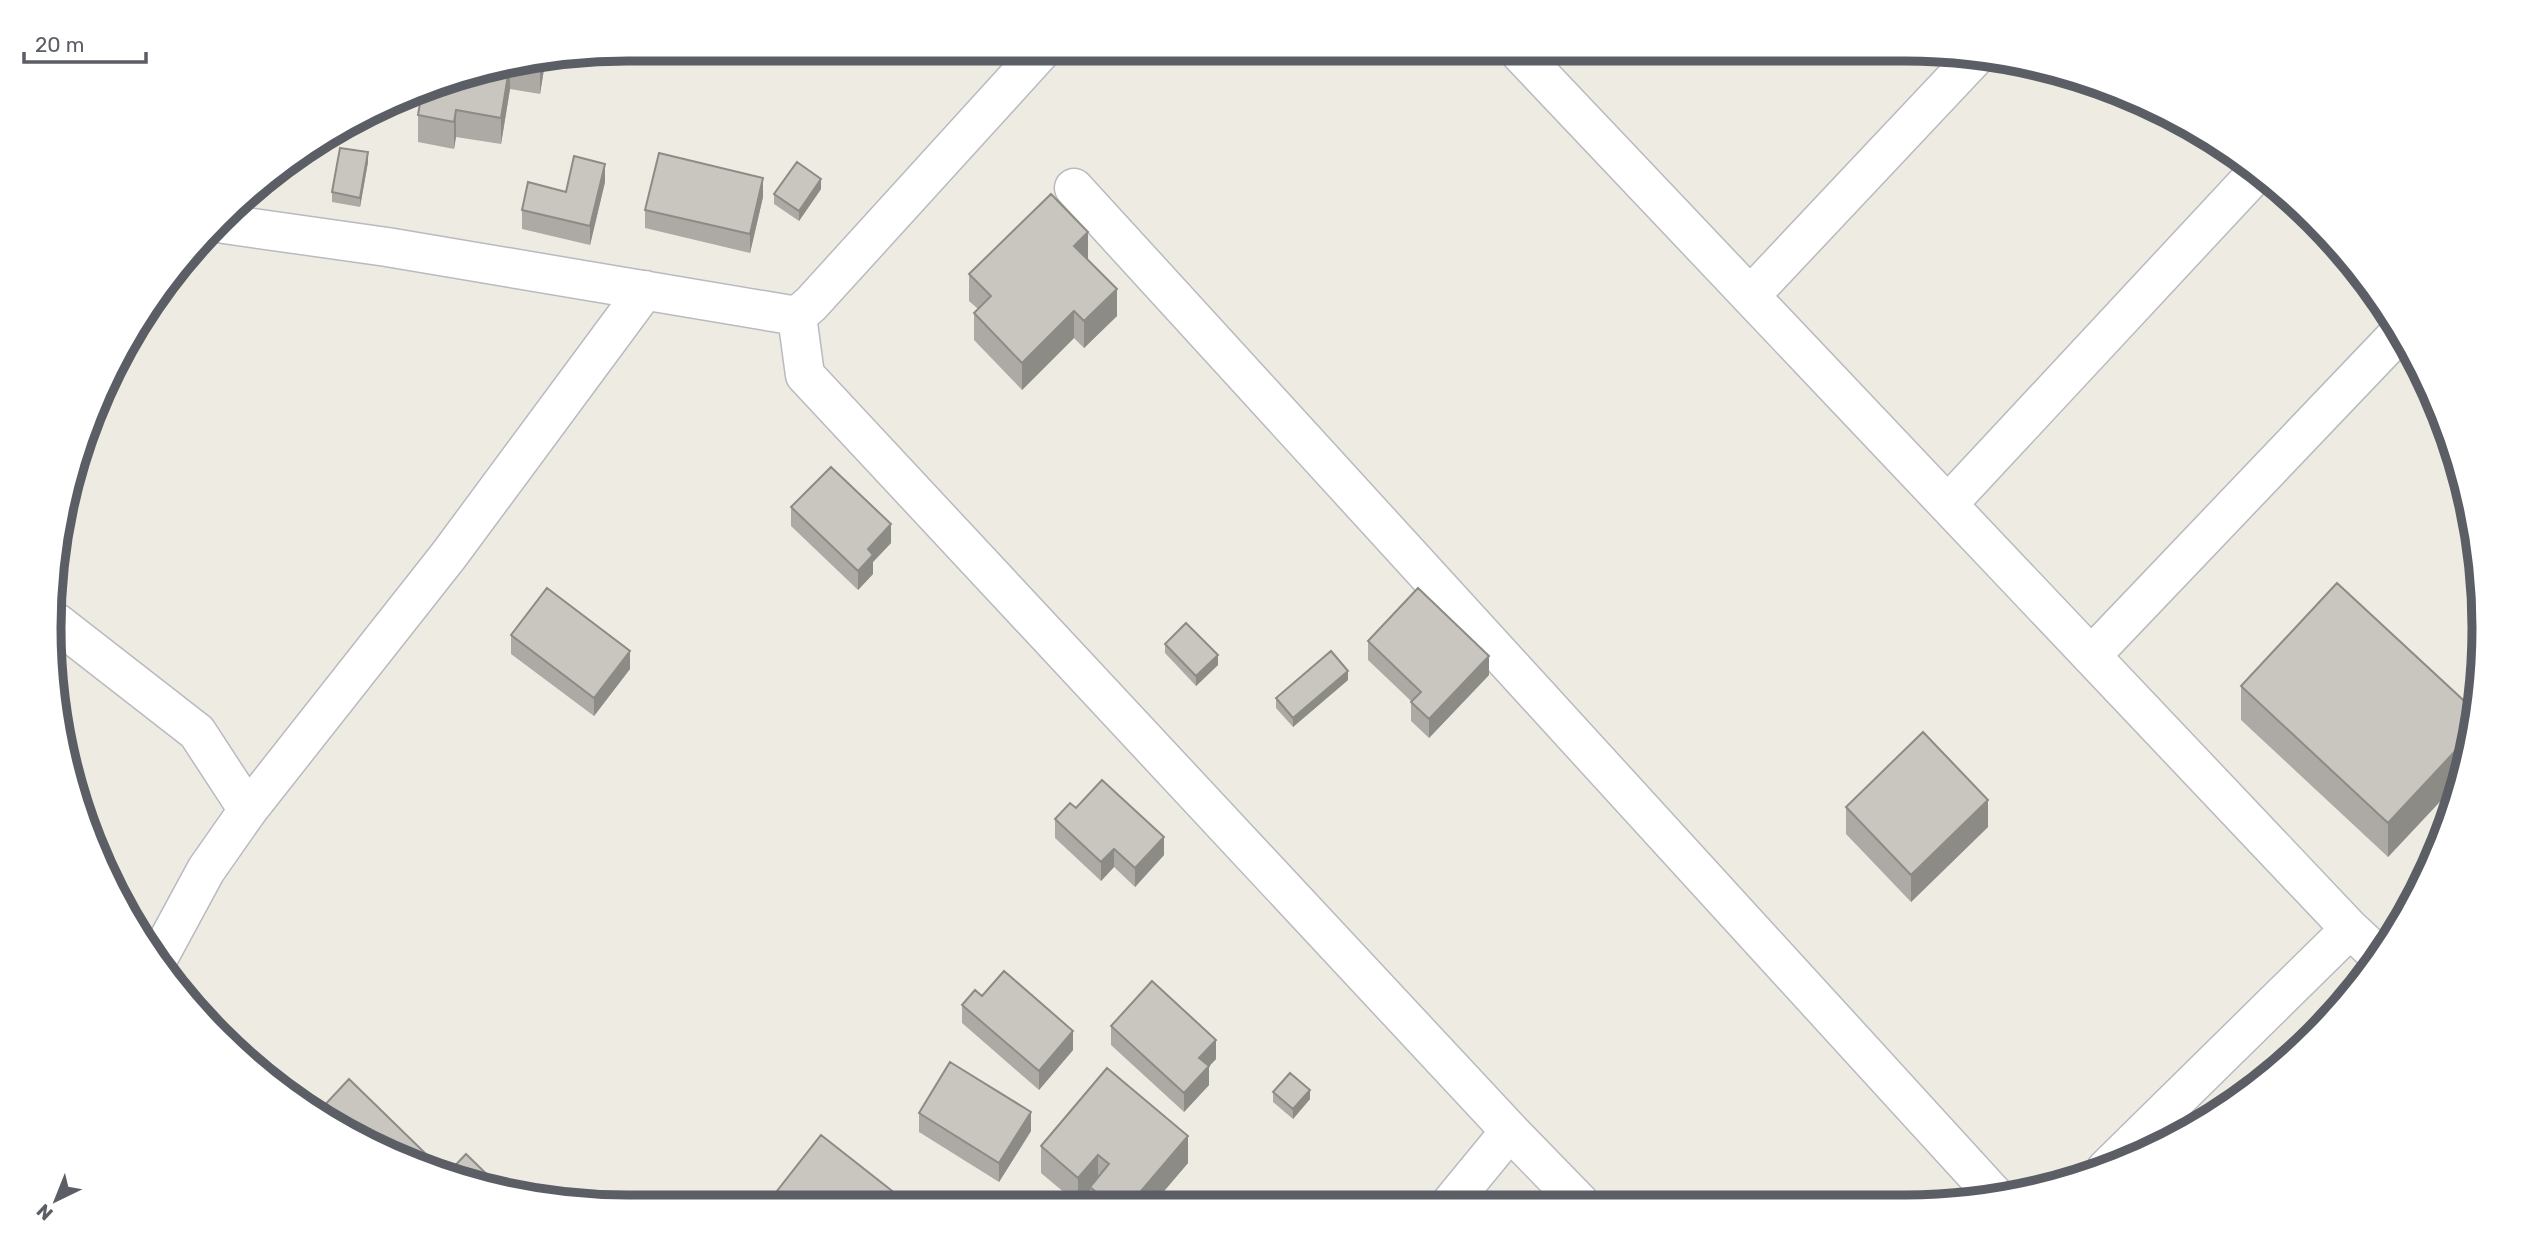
<svg xmlns="http://www.w3.org/2000/svg" width="2533" height="1256" viewBox="0 0 2533 1256" font-family="Rubik,sans-serif">
  <style>
    .lines { fill: none; stroke-linecap: round; stroke-linejoin: round }
    .minor-casing { stroke: #b8babf; stroke-width: 41 }
    .minor { stroke: #fff; stroke-width: 38 }
    .wall { fill: #adaaa5 }
    .shaded-wall { fill: #8d8b86 }
    .building { fill: #c9c6c0; stroke: #8d8b86; stroke-width: 2 }
    .rim { fill: none; stroke: #5b5e64; stroke-width: 9 }
  </style>
  <rect width="100%" height="100%" fill="#eeece2"/>
  <g class="lines">
    <defs>
      <path id="minor" d="M1043,49L811,304L797,316L805,375L1510,1131L1580,1203
        M1517,50L2350,929L2377,954
        M1074,188L1997,1198
        M224,224L387,247L797,316
        M1750,296L1976,56
        M1948,504L2259,170
        M57,623L197,732L248,810
        M2091,656L2401,331
        M160,955L206,870L248,810L449,555L645,290
        M2106,1169L2350,929
        M1450,1204L1510,1131"/>
    </defs>
    <use href="#minor" class="minor-casing"/>
    <use href="#minor" class="minor"/>
  </g>
  <path class="wall" d="M545,63L540,94L510,89L501,144L456,137L454,149L418,142V115L442,80Z
    M368,162L360,207L332,202V192Z
    M605,182L590,245L522,229V210Z
    M821,189L799,221L774,204V194Z
    M763,197L750,253L645,228V210Z
    M1087,259L1117,316L1084,348L1074,338L1022,390L974,340V313L978,309L969,301V274Z
    M791,507L891,543L873,562V574L858,590L791,526Z
    M511,635L630,669L594,716L511,654Z
    M1368,641L1489,675L1429,738L1411,721V701L1368,660Z
    M1165,644L1218,665L1196,686L1165,653Z
    M1348,680L1293,727L1276,708V698Z
    M2241,686L2475,711L2465,775L2388,857L2241,720Z
    M1846,807L1988,827L1911,902L1846,834Z
    M1076,808L1164,855L1135,887L1114,867L1101,881L1055,838V819Z
    M982,996L1073,1050L1039,1090L962,1023V1005Z
    M1111,1026L1216,1059L1209,1066V1085L1184,1112L1111,1045Z
    M1273,1092L1310,1099L1293,1119L1273,1102Z
    M919,1113L1031,1131L999,1182L919,1132Z
    M1041,1146L1188,1163L1153,1204H1090V1192L1079,1204H1078L1041,1173Z"/>
  <path class="shaded-wall" d="M541,63H545L540,94V67Z
    M510,68V89L501,144V118L509,69Z
    M456,110V137L454,149V122Z
    M368,152V162L360,207V198Z
    M605,164V182L590,245V226Z
    M763,178V197L750,253V234Z
    M821,179V189L799,221V211Z
    M1088,232V259L1074,273V246Z
    M1117,289V316L1084,348V321Z
    M1074,311V338L1022,390V363Z
    M891,524V543L873,562V574L858,590V571L868,549Z
    M630,651V669L594,716V698Z
    M1218,655V665L1196,686V676Z
    M1489,656V675L1429,738V719Z
    M1348,671V680L1293,727V718Z
    M2472,733L2465,775L2388,857V823Z
    M1988,800V827L1911,902V875Z
    M1164,837V855L1135,887V868Z
    M1114,849V867L1101,881V862Z
    M1073,1031V1050L1039,1090V1071Z
    M1216,1040V1059L1199,1077V1058Z
    M1209,1066V1085L1184,1112V1093Z
    M1310,1090V1099L1293,1119V1109Z
    M1031,1112V1131L999,1182V1163Z
    M1188,1136V1163L1153,1204H1130Z
    M427,1155V1168L418,1164Z
    M1098,1155V1182L1090,1187V1192L1078,1204V1178Z"/>
  <path class="building" d="M541,63L540,67L530,65Z
    M509,69L501,118L456,110L454,122L418,115L422,91L442,80Z
    M340,148L368,152L360,198L332,192Z
    M659,153L763,178L750,234L645,210Z
    M574,156L605,164L590,226L522,210L528,182L566,192Z
    M797,162L821,179L799,211L774,194Z
    M1051,194L1088,232L1074,246L1117,289L1084,321L1074,311L1022,363L974,313L991,296L969,274Z
    M831,467L891,524L868,549L873,555L858,571L791,507Z
    M2337,583L2475,711L2472,733L2388,823L2241,686Z
    M547,588L630,651L594,698L511,635Z
    M1418,588L1489,656L1429,719L1411,702L1421,692L1368,641Z
    M1186,623L1218,655L1196,676L1165,644Z
    M1331,651L1348,671L1293,718L1276,698Z
    M1923,732L1988,800L1911,875L1846,807Z
    M1102,780L1164,837L1135,868L1114,849L1101,862L1055,819L1070,803L1076,808Z
    M1004,971L1073,1031L1039,1071L962,1005L975,990L982,996Z
    M1152,981L1216,1040L1199,1058L1209,1066L1184,1093L1111,1026Z
    M950,1062L1031,1112L999,1163L919,1113Z
    M1107,1068L1188,1136L1130,1204H1110L1090,1187L1109,1164L1098,1155L1078,1178L1041,1146Z
    M1290,1073L1310,1090L1293,1109L1273,1092Z
    M349,1079L427,1155L418,1164L372,1147L320,1110Z
    M821,1135L910,1205H766Z
    M466,1154L505,1192L479,1187L446,1175Z"/>
  <path d="M0 0H2533V1256H0ZM628 61H1905A567 567 0 0 1 2472 628V628A567 567 0 0 1 1905 1195H628A567 567 0 0 1 61 628V628A567 567 0 0 1 628 61Z" fill="#fff" fill-rule="evenodd"/>
  <path class="rim" d="M628 61H1905A567 567 0 0 1 2472 628V628A567 567 0 0 1 1905 1195H628A567 567 0 0 1 61 628V628A567 567 0 0 1 628 61Z"/>
  <g transform="translate(56 1200) rotate(223)" stroke="#ffffff" stroke-width="5" paint-order="stroke">
  <path d="M0-5L12 26L0 18L-12 26Z" fill="#5b5e64"/>
  <text y="-10" font-size="19" font-weight="bold" text-anchor="middle" fill="#5b5e64">N</text>
  </g>
  <path d="M24 52v10h122v-10" fill="none" stroke="#5b5e64" stroke-width="3.5"/>
  <text x="35" y="52" font-size="21" fill="#5b5e64" stroke="#ffffff" stroke-width="5" paint-order="stroke">20 m</text>
</svg>
